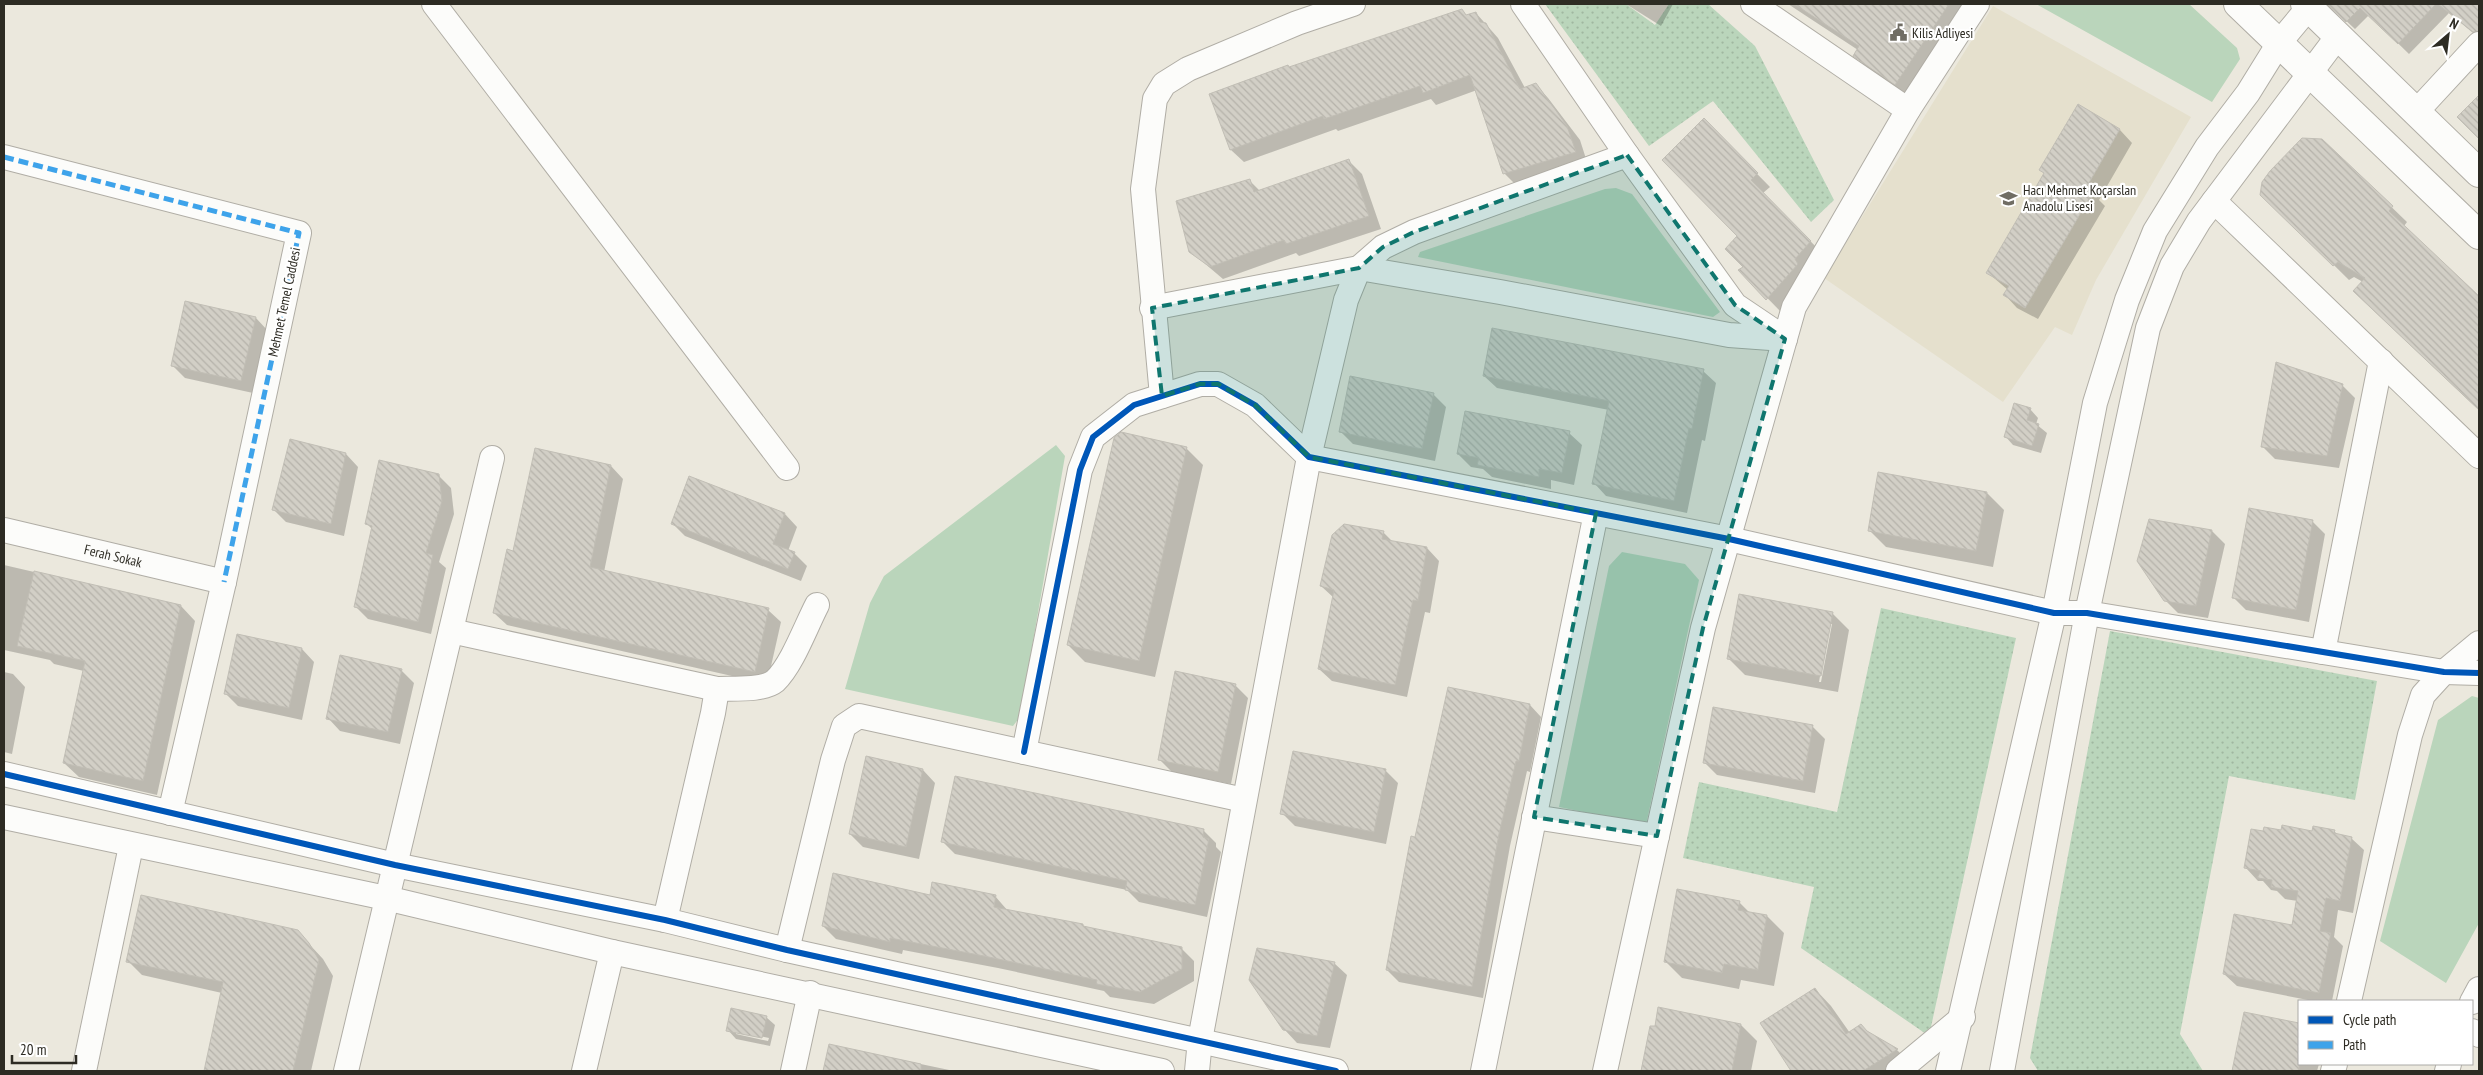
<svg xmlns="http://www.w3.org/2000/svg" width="2483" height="1075" viewBox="0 0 2483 1075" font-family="'PT Sans Narrow',sans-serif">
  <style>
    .built { fill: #e5e0cd }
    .grass { fill: url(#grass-dots) }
    .park { fill: #bad5bb }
    .shadow { fill: #0003; fill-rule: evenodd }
    .building { fill: url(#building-back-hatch); stroke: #c1beb5 }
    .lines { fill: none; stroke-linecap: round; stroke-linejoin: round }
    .minor-casing { stroke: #b0ada5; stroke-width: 26 }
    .major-casing { stroke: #b0ada5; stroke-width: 30 }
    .minor { stroke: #fcfcfa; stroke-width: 24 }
    .major { stroke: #fcfcfa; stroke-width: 28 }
    .quiet { stroke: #3ea3ea; stroke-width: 5; stroke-dasharray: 10 5; stroke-linecap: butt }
    .cycleway-casing { stroke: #fff; stroke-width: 9 }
    .cycleway { stroke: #0057b8; stroke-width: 6 }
    .marked { fill: #0f766e; fill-opacity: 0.2; stroke: #0f766e; stroke-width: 4; stroke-dasharray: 10 6; stroke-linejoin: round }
    .labels { text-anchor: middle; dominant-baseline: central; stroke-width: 4.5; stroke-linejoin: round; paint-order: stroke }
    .poi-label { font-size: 14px; fill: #2d2b23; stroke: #fff; text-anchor: start }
    .street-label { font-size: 14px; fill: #2d2b23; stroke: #fff }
  </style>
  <defs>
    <pattern id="grass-dots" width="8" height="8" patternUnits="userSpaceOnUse" patternTransform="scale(1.25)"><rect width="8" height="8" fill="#bad5bb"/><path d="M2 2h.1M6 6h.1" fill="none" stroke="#a0b7a0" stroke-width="1.8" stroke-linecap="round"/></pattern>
    <pattern id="building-back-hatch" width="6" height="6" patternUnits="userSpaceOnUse" patternTransform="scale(1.25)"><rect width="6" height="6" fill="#d2cfc6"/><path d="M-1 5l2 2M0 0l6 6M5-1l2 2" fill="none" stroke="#b5b2aa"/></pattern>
  </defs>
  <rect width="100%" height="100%" fill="#ebe8dd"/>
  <path class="built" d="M1993,6L2191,117L2096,280L2072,335L2055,327L2003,402L1824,278Z"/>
  <path class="grass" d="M1545,4H1626L1655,25L1669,4H1708L1755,46L1834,200L1811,222L1713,101L1649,146Z
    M1881,608L2016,638L1929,1036L1801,948L1814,887L1683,858L1699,782L1837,812Z
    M2110,631L2377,681L2355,800L2229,776L2180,1034L2203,1071H2038L2030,1058Z"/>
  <path class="park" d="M2036,4H2189L2237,48L2240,59L2212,102Z
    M1616,188L1632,194L1720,312L1713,317L1418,257L1420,252L1605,189Z
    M1056,445L1065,456L1020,717L1013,726L845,689L870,603L884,576Z
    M1622,552L1685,564L1699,580L1646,825L1559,807L1609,566Z
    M2472,696L2479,698V923L2446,983L2380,941L2438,720Z"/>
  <path class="shadow" d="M1626,4H1673L1661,26Z
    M1788,4H1977L1913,101L1871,72L1854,55L1858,50Z
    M2328,4H2479V38L2449,13L2409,54L2369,15L2355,29Z
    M1462,10L1467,16L1476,13L1498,38L1525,88L1536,85L1548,98L1580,140L1588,165L1517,186L1504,173L1477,90L1436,105L1431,99L1338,131L1336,129L1244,162L1231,150L1211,94Z
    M2079,106L2120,130L2132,143L2099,200L2105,206L2038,319L2017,308L2005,295L2008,290L1987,272L2045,174L2041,170Z
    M1704,120L1770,187L1763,193L1823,254L1810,277L1780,311L1740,270L1745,267L1739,236Z
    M2322,140L2407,222L2404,226L2479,298V410L2369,306L2363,282L2354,277L2349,280L2262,194Z
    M1349,161L1362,174L1381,229L1299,256L1296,253L1223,279L1190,251L1250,181L1260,191Z
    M256,318L268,331L253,393L185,378L172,365Z
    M1703,371L1716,383L1705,441L1702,440L1687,513L1606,496L1594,483L1609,410L1497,388L1484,376Z
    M2342,385L2355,398L2339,468L2275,459L2262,446Z
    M1433,394L1446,407L1435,461L1353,444L1340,431Z
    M2030,409L2038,418L2036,424L2047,433L2041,453L2013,445L2005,436Z
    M1569,433L1582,445L1574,485L1551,480V489L1492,477L1483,469L1471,467L1458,454Z
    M1186,448L1203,465L1155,677L1085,662L1068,645L1086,560H1089Z
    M346,454L358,467L344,536L286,522L273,509Z
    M611,466L623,479L604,572L768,610L781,622L767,684L507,625L494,613L514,552Z
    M438,475L451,488L454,514L439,562L446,568L431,634L368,619L355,606L373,530L366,523Z
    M690,478L785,514L797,527L788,551L794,553L807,566L801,581L685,536L672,523Z
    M1987,493L2004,510L1993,567L1886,547L1869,530Z
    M2250,510L2313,522L2325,534L2309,622L2246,610L2233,597Z
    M2150,521L2212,531L2225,544L2208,618L2178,613L2165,600Z
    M1383,532L1393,542L1427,548L1439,561L1430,613L1425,612L1407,697L1332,681L1319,669L1334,598L1321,586Z
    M4,565L181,606L195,621L157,795L79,777L64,763L84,671L54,664L50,660L4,650Z
    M1832,613L1849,630L1838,692L1745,675L1728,658ZM1829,624H1832L1821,682H1819Z
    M237,635L302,649L314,662L302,720L238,706L225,693Z
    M401,670L414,683L400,744L340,731L328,718Z
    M4,672L13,674L25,687L12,754L4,752Z
    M1235,685L1248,698L1231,784L1172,772L1159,759Z
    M1530,705L1541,717L1530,772L1527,771L1510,846L1483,998L1399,982L1387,970L1416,838Z
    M1812,726L1825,739L1815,793L1717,775L1704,762Z
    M923,770L935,783L919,859L863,847L850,834Z
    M1385,770L1398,783L1386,844L1295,826L1282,813Z
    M1204,831L1216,843V847L1221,852L1207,917L1139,902L1127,890L955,854L942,841Z
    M2282,831H2334L2338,835L2351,838L2364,850L2353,913L2338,910L2334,937L2343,946L2332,1001H2313L2237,986L2224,974L2293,927L2298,901L2285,899L2277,891L2271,890L2263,881H2258L2246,868L2264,833Z
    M995,896L1008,911L1083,925L1086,928L1181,948L1194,961V981L1154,1004L1110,997L1104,991L998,968L903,950L902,954L836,939L823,926L931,897Z
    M1739,902L1750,913L1767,916L1784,933L1774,986L1741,980L1739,989L1682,978L1665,961Z
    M297,931L323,959L333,976L311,1071H205L222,993L142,975L128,961Z
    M1334,963L1347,975L1330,1048L1297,1043L1284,1029Z
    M1815,989L1831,1006L1850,1033L1870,1035L1897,1050L1913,1066L1905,1071H1789L1791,1070Z
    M2245,1013L2299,1024V1064H2319L2317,1071H2234Z
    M766,1017L775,1025L770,1046L736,1039L728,1030ZM736,1031L769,1038L768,1041L736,1034Z
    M1741,1025L1757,1041L1751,1071H1642L1651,1027Z
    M830,1045L954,1071H824Z"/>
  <path class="building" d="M1794,4H1949L1895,85L1853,56L1859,46Z
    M2327,4H2436L2398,44L2360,8L2346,22Z
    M2438,4H2479V31L2473,32Z
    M1462,9L1466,15L1476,12L1480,22L1486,23L1520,89L1536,83L1567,126L1576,152L1503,174L1470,75L1423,93L1420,86L1324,119L1323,116L1230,150L1209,94L1288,65L1289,67Z
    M2479,95V139L2457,117Z
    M2078,104L2120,129L2086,188L2093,192L2025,308L2003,295L2009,286L1986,273L2044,173L2039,170Z
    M1704,118L1758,173L1751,180L1811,241L1795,259L1798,264L1766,300L1738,270L1743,267L1725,249L1737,236L1662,160Z
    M2302,138L2322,139L2393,206L2389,211L2479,296V410L2353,291L2365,278L2338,262L2333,266L2260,195L2262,182L2270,171Z
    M1349,159L1369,216L1286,244L1284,240L1210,267L1189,252L1176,201L1250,179L1254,192Z
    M185,301L256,317L241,381L171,366Z
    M1492,328L1704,369L1692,429L1689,428L1674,501L1592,484L1609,401L1483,376Z
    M2276,362L2343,384L2327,456L2261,447Z
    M1350,376L1434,393L1422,449L1339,432Z
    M2014,403L2031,408L2027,420L2039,424L2032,446L2004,437Z
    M1465,411L1570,431L1562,473L1539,469V477L1477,465L1479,458L1457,454Z
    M1121,432L1187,447L1139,661L1067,645L1114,438Z
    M290,439L346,453L331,524L272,510Z
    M535,448L611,465L590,567L769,608L755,672L493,613L507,549L513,551Z
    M379,460L439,474L442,501L426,553L433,555L418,622L354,607L372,526L365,524Z
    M1878,472L1987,492L1976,551L1868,531Z
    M689,476L785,513L773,544L795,552L788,569L671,524Z
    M2249,508L2313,520L2296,610L2232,598Z
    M2149,519L2212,530L2196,606L2164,601L2137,561Z
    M1344,524L1384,531L1382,539L1427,547L1418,601L1413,600L1395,685L1318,669L1334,590L1320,586L1332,535Z
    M34,571L181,605L143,781L63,763L85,661L17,646Z
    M1739,594L1833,612L1821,676L1727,659Z
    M237,634L302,648L289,708L224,694Z
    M340,655L402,669L388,732L326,719Z
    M1175,671L1236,684L1218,772L1158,760Z
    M1448,687L1530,704L1519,761H1516L1499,834L1472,987L1386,970L1411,836L1415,837Z
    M1713,707L1813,725L1803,781L1703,763Z
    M1293,751L1386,769L1374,832L1280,814Z
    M866,756L923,769L906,847L849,834Z
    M955,776L1204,829L1203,837L1209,839L1195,905L1125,890L1127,881L941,842Z
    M2282,825L2312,831L2313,826L2335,830L2334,833L2352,837L2340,901L2326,898L2320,931L2331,933L2319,993L2223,974L2234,914L2292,925L2298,891L2271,887L2272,880L2257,878L2261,871L2244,868L2251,829L2263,831L2264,827L2281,830Z
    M833,873L930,895L932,882L996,895L994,907L1083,924V926L1182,947V969L1140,992L1096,984L1097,980L984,956L890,938V942L822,926Z
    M1677,889L1740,901L1738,910L1767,915L1758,970L1724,964L1722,973L1664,962Z
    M141,895L298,930L309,943L319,960L293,1071H204L223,982L126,962Z
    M1257,948L1335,962L1317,1036L1283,1030L1249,980Z
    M1815,988L1846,1034L1861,1024L1867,1031L1898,1049L1863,1071H1791L1760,1023Z
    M1658,1007L1741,1024L1732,1071H1641L1650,1026H1655Z
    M731,1008L767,1016L762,1038L726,1031Z
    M2244,1012L2299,1023V1071H2232Z
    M829,1044L921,1064V1071H823Z"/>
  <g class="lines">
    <defs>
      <g id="minor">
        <path d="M434,4L787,468"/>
        <path d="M1523,4L1627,155L1735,305L1784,338"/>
        <path d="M1753,4L1908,110"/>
        <path d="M2416,112L2479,44"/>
        <path d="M4,157L299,233L224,582L170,813"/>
        <path d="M2214,201L2479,456"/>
        <path d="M1152,308L1359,268L1500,292L1729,335L1785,339"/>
        <path d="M1162,396L1143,189L1155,99L1164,84L1188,69L1297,23L1353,4"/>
        <path id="s1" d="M4,530L224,582"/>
        <path d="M451,631L717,689C731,688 763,691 775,681C792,665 806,626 817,605"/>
        <path d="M2323,652L2381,361"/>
        <path d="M1024,752L1080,470L1093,437L1134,405L1200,384H1218L1255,405L1309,457L1729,539L2054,613H2087L2444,672L2479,673"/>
        <path d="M4,774L395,865L665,920L787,950L1336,1071"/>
        <path d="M4,817L386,898L612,952L1162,1071"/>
        <path d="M1534,817L1657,836"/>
        <path d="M665,920L713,713L717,689"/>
        <path d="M787,950L833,760L844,726L859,716L1244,800"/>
        <path d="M2349,1001L2410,735L2423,695L2444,672L2479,643"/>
        <path d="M2472,1002L2479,989"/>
        <path d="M2472,1031L2479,1035"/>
        <path d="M84,1071L131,846"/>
        <path d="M346,1071L492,458"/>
        <path d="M584,1071L612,952"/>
        <path d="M793,1071L810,993"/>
        <path d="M1197,1071L1200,1040L1309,457L1346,300L1359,268L1383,247L1414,232L1627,155"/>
        <path d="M1483,1071L1596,513"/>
        <path d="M1605,1071L1703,628L1794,307L1908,110L1977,4"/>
        <path d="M1898,1071L1963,1017"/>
        <path d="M1948,1071L2054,613L2095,403L2127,300L2155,231L2207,147L2248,93L2279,43L2309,7"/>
        <path d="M2002,1071L2087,613L2148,328L2172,266L2199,221L2338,36"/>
        <path d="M2333,1071L2335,1064"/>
        <path d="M2447,1071L2449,1064"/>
      </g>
      <path id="major" d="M2238,4L2479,235
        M2305,4L2479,173"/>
    </defs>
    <use href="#minor" class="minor-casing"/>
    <use href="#major" class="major-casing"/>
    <use href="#minor" class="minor"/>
    <use href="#major" class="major"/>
    <path class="quiet" d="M4,157L299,233L224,582"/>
    <defs>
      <path id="cycleway" d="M1024,752L1080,470L1093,437L1134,405L1200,384H1218L1255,405L1309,457L1729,539L2054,613H2087L2444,672L2479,673
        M4,774L395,865L665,920L787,950L1336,1071"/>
    </defs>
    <use href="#cycleway" class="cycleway-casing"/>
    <use href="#cycleway" class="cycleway"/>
  </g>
  <path class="marked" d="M1627,155L1735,305L1785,339L1703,628L1657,836L1534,817L1596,513L1309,457L1255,405L1218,384H1200L1162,396L1152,308L1359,268L1383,247L1414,232Z"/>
  <defs>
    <symbol id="civic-bare" viewBox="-9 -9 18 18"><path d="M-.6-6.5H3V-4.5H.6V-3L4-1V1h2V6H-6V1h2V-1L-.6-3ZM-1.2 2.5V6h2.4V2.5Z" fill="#706d64" stroke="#fff" stroke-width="2.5" paint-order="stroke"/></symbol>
    <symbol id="school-bare" viewBox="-9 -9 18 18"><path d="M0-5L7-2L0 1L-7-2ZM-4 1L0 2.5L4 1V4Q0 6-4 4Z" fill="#706d64" stroke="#fff" stroke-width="2.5" paint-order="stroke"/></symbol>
  </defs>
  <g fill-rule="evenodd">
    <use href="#civic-bare" x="1886" y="20" width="25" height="25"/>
    <use href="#school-bare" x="1996" y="186" width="25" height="25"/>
  </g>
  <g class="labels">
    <g class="poi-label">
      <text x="1912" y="33">Kilis Adliyesi</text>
      <text x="2023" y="190">Hacı Mehmet Koçarslan<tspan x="2023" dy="16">Anadolu Lisesi</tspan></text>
    </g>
    <g class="street-label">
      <text transform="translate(284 302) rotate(-78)">Mehmet Temel Caddesi</text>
      <text stroke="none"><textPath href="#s1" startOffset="112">Ferah Sokak</textPath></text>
    </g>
  </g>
  <rect width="2483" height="1075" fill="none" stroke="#2d2b23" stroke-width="10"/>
  <rect x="2298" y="1000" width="175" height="65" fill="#ffffff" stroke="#abaaa7"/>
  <rect x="2308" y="1016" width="25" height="8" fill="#0057b8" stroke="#abaaa7"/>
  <text x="2343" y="1025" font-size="15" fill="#2d2b23">Cycle path</text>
  <rect x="2308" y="1041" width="25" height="8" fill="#3ea3ea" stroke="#abaaa7"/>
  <text x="2343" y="1050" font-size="15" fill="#2d2b23">Path</text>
  <g transform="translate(2448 35) rotate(28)" stroke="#ffffff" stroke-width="4" paint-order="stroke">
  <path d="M0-4L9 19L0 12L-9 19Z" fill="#2d2b23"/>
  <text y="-8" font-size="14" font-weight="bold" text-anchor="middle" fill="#2d2b23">N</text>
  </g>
  <path d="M12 1055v8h64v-8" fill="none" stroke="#2d2b23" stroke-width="2.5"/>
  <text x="20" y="1055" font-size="15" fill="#2d2b23" stroke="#ffffff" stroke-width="4" paint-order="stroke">20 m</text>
</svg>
